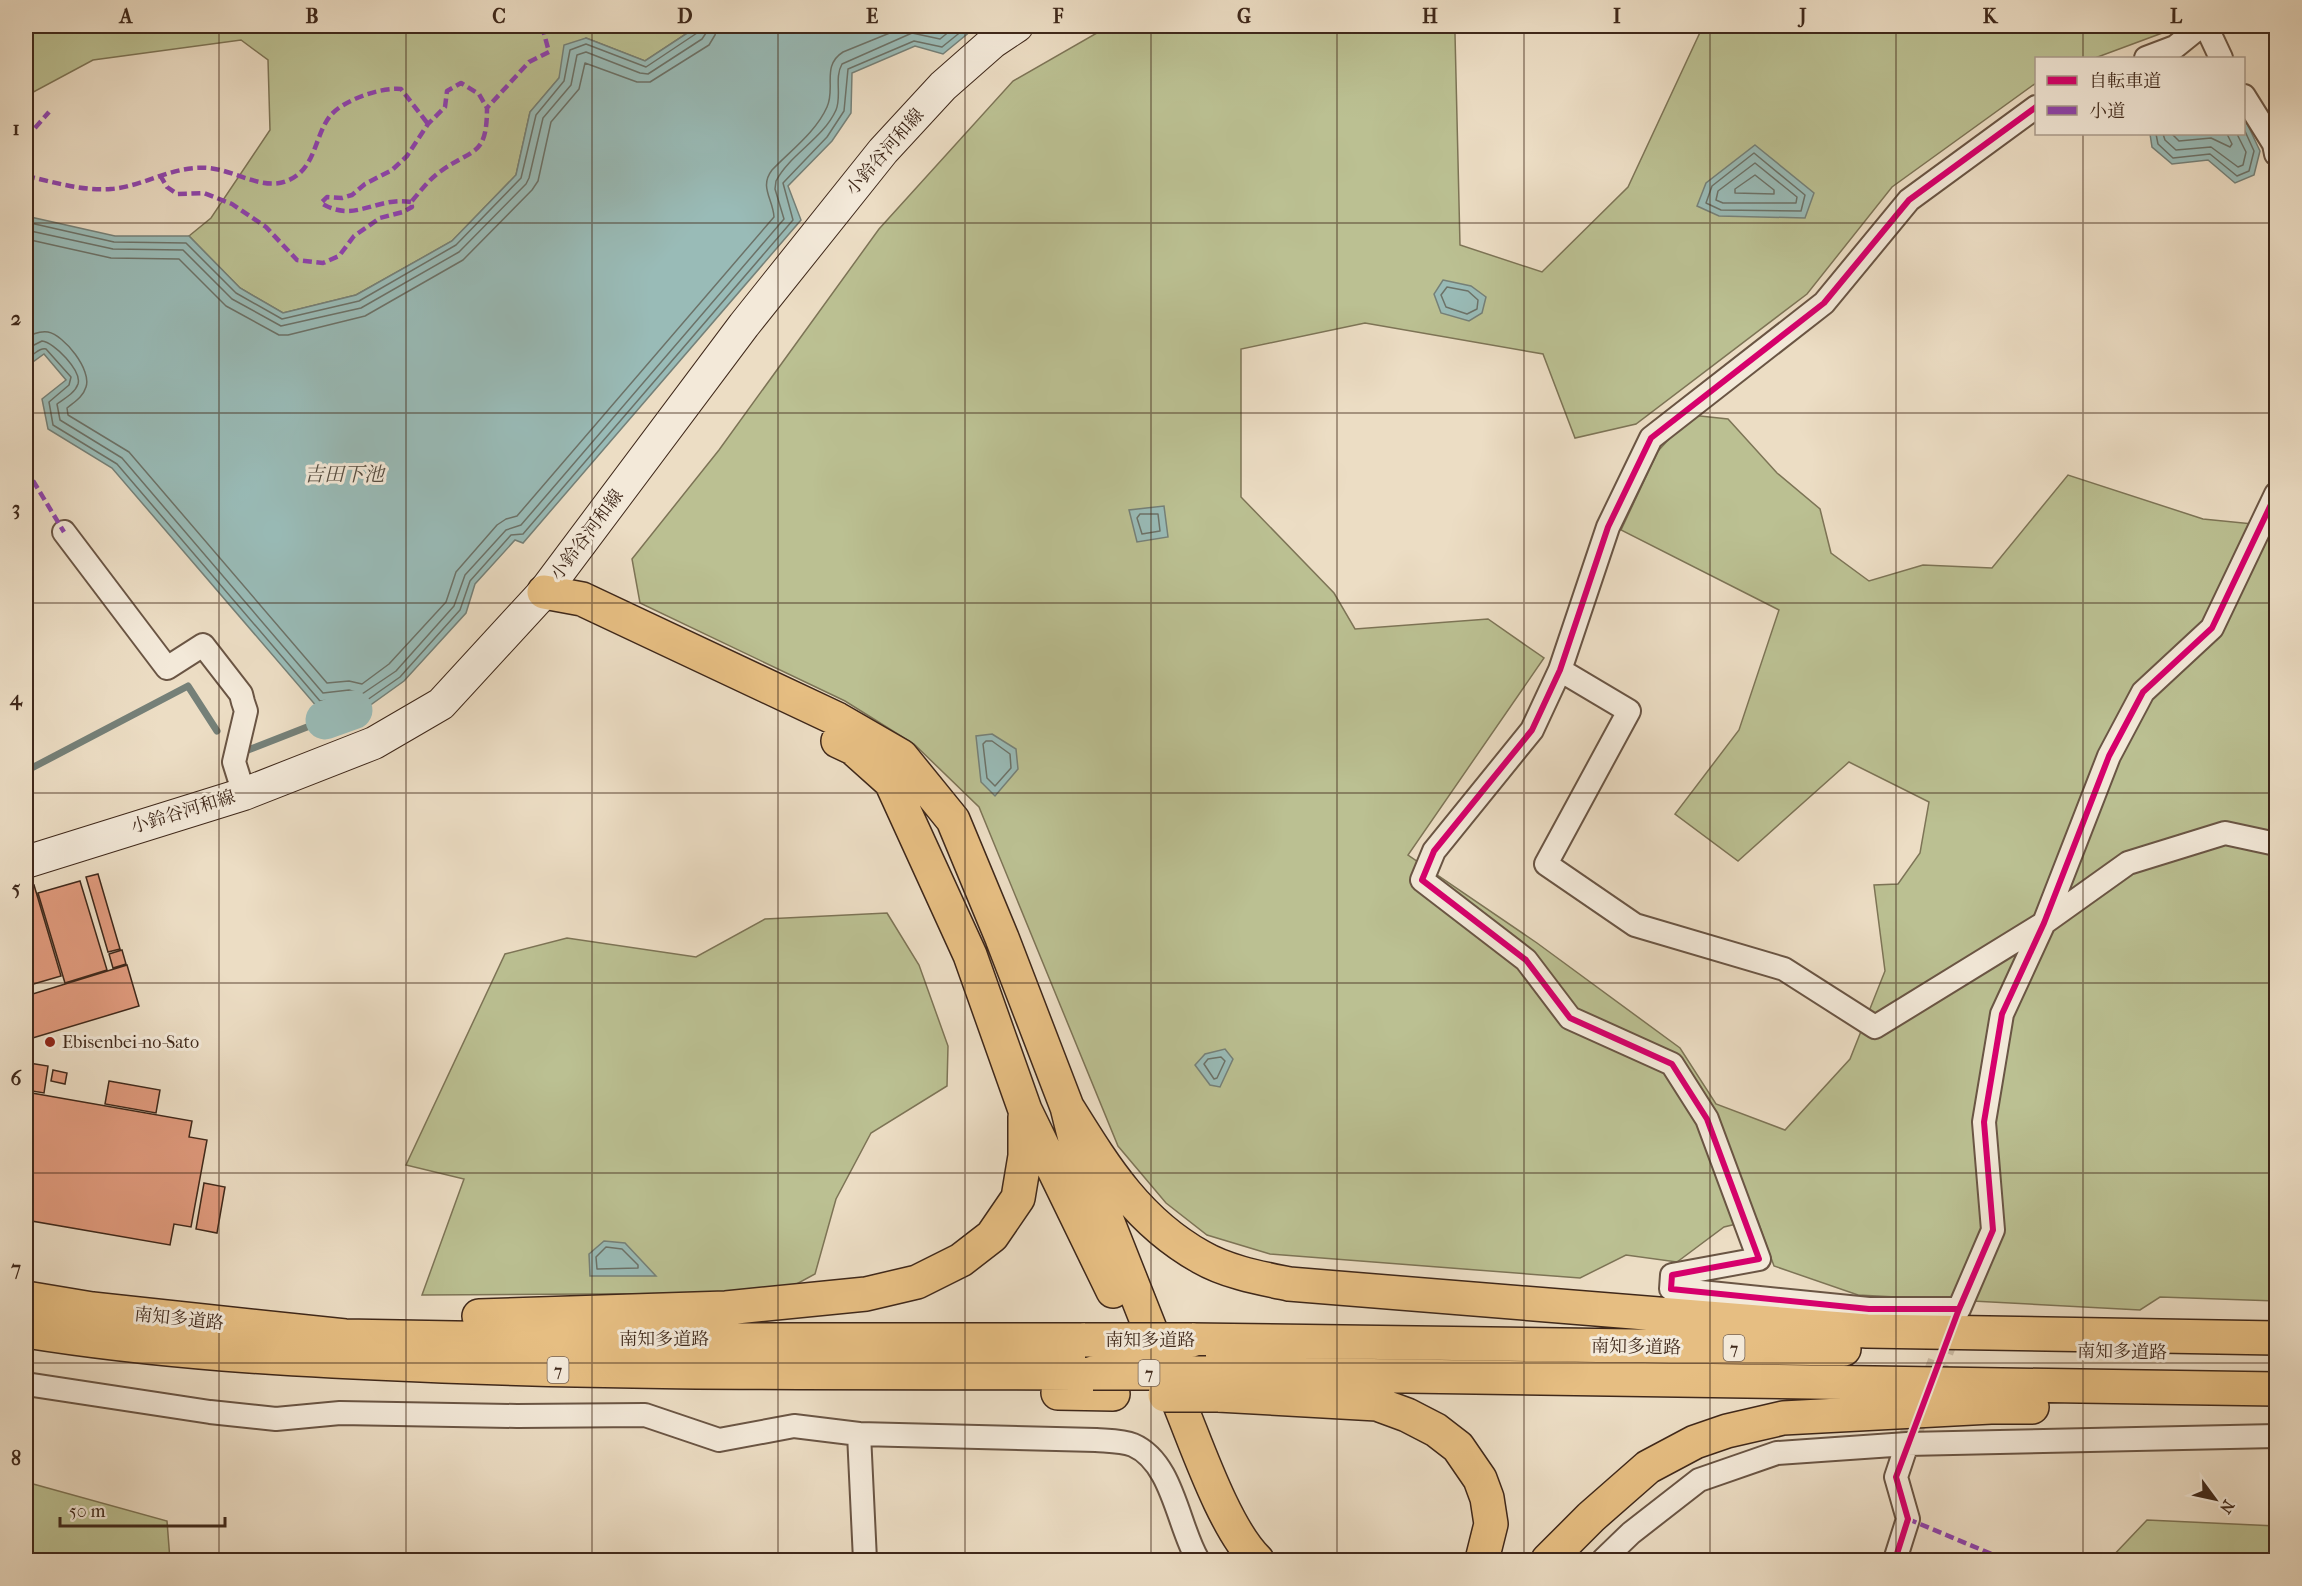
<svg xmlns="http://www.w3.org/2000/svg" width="2302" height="1586" viewBox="0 0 2302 1586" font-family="'IM FELL French Canon','Noto Serif JP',serif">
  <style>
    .green { fill: #bbc092; stroke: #7d7456; stroke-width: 1.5 }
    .water { fill: #99bbb7; stroke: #758078; stroke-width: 1.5 }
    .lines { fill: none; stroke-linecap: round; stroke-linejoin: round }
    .shore { stroke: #6c7268; stroke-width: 1.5 }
    .stream { stroke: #758078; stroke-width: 7 }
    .river { stroke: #99bbb7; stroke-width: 39 }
    .building { fill: #e09a7d; stroke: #3f281a; stroke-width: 1.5 }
    .minor-tunnel { stroke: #c9b9a2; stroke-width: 22; stroke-dasharray: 22 11; stroke-linecap: butt }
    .minor-casing { stroke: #6a5544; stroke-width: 26 }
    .secondary-casing { stroke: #3f281a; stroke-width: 34 }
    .motorway-casing { stroke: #3f281a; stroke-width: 36 }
    .minor { stroke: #f3e9d9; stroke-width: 22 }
    .secondary { stroke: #f3e9d9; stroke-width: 32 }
    .motorway { stroke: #e6be82; stroke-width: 33 }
    .motorway-bridge-casing { stroke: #3f281a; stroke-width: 36; stroke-linecap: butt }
    .motorway-bridge { stroke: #e6be82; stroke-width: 33 }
    .quiet { stroke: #8e44ad; stroke-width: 4.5; stroke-dasharray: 9 4.5; stroke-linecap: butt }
    .cycleway-casing { stroke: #f3e9d9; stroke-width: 10 }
    .cycleway { stroke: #d6006c; stroke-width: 6 }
    .grid { fill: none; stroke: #3f281a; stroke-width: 1.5; stroke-opacity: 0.55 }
    .poi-dot { fill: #8f2418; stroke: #f3e9d9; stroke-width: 2 }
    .labels { text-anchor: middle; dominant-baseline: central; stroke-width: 6; stroke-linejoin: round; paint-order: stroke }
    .shield { fill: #f3e9d9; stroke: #756253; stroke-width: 1.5 }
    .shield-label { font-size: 16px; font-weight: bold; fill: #3f281a }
    .street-label { font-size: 18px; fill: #3f281a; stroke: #f3e9d9 }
    .poi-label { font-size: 18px; fill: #3f281a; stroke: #f3e9d9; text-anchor: start }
    .water-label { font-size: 20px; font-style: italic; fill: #564d41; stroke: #f3e9d9 }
    .neatline { fill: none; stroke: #3f281a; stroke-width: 2 }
    .grid-label { font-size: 20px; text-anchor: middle; font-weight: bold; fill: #3f281a }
  </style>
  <rect width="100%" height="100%" fill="#ecddc4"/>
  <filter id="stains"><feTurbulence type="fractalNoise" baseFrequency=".00333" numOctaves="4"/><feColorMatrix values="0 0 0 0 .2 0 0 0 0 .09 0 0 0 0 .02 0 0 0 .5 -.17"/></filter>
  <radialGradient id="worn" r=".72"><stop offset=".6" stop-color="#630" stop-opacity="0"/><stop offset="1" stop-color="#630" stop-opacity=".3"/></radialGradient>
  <path class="green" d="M26,26H698L645,61L586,38L559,78L530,112L516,175L452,241L356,295L283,313L240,288L189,236L211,218L270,130L268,60L241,40L93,60L26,96Z
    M1109,26H1445L1455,34L1460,245L1542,272L1628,187L1703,26H2176L2173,29L2095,58H2036V83L1892,187L1807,294L1636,424L1575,438L1543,354L1365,323L1241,349V497L1334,593L1355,629L1488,619L1544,658L1408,855L1537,943L1680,1048L1716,1104L1785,1130L1850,1059L1885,971L1874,885L1898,884L1920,853L1929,802L1849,762L1738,861L1675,814L1739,730L1779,610L1621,530L1658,451L1691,415L1728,419L1777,473L1820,509L1831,553L1869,581L1923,565L1992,568L2068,475L2203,519L2273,526L2276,520V1301L2160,1297L2140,1310L1858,1295L1774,1266L1757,1219L1724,1227L1677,1262L1626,1255L1580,1278L1270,1254L1207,1235L1166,1203L1118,1146L979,807L914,744L845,701L640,603L632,559L719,450L879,229L1013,81Z
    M887,913L919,965L948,1046L947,1086L871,1133L836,1199L815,1274L780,1293L422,1295L464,1179L406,1165L505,954L567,938L696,957L765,919Z
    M26,1482L167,1521L170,1560H26Z
    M2147,1520L2276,1526V1560H2109Z"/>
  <path class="water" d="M698,26H977L943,54L915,46L852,73L851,113L832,141L788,186L801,220L523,543L515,540L475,584L466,613L404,681L355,716L350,704L318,708L112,468L48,429L42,399L66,380L44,354L30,364L26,361V216L115,236H189L240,288L283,313L356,295L452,241L516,175L530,112L559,78L564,45L586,38L645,61Z
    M2244,117L2260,151L2254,175L2235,183L2208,160L2172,164L2152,147L2150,134H2244Z
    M1755,145L1814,193L1805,218L1719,216L1697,206L1706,183Z
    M1443,280L1471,286L1486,297L1482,313L1469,321L1441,313L1434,294Z
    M1164,506L1168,537L1137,542L1129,510Z
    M992,734L1016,749L1018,769L995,796L981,782L976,736Z
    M1225,1049L1233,1059L1220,1087L1210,1085L1195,1065L1205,1054Z
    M604,1241L625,1243L656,1276H590L589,1254Z"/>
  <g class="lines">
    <path class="shore" d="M2156,134L2158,144L2173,158L2210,154L2237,176L2249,171L2254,151L2244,129
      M2163,134L2165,140L2176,150L2211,147L2238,167L2243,165L2246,152L2237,134
      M2172,134L2179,141L2211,138L2230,147L2232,144L2227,134
      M1754,153L1805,195L1801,211L1721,210L1706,203L1712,186Z
      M1755,163L1797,197L1796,203H1723L1716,200L1718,191Z
      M1755,175L1774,190V194L1735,193V189Z
      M26,222L114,242L186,243L236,293L282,319L359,301L456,245L521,178L536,115L564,81L570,50L586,44L646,67L697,33L700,26
      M26,230L113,249L183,250L232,299L281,326L361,308L459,252L526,184L529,178L543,118L571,85L577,55L586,52L640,73L648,74L702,39L706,33L708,26
      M26,239L111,258L179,259L226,306L279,335H288L365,316L463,260L532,190L538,181L551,122L579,89L585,63L637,82H650L709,45L715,35L717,26
      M1447,287L1468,291L1478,300L1477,309L1467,314L1446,307L1441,295Z
      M26,339C32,334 39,331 48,332C64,335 92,370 86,387C83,397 74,402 67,408L68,415L129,452L327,683L349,681L362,684L389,664L446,602L456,572L497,525L506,519L517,516L774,217C773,199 759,187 772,170C790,151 816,132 827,107C836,88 821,66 843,52L907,26
      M26,349L42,341C54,342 82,371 78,384C75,393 64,399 57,404L60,420L122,458L323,693L349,690L362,694L396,671L454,606L465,575L506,530L521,525L784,219L775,189L776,181C790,154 823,139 836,110C842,96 834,78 842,64L912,33L940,39L956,26
      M26,357C34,357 38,347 46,349L71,377L69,385L49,402L53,425L117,464L320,701L350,698L360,705L400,677L460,610L470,581L511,535L523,534L793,220L783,183L827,137L844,111L848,69L914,41L942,47L968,26
      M1140,514H1158L1160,531L1142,534L1137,518Z
      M986,741H992L1010,754L1011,768L995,786L987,778L983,744Z
      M1221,1057L1225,1061L1217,1078L1214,1079L1204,1064L1208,1059Z
      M606,1247L622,1249L638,1265V1268L597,1269L596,1257Z"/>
    <path class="stream" d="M248,750L325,720
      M26,771L188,686L217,731"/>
    <path class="river" d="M325,720L353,710"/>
  </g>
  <path class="building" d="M98,874L120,949L108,952L86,877Z
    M80,881L107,970L65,983L38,893Z
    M34,885L61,976L30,985L26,971V888Z
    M122,950L126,964L113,968L109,954Z
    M127,965L139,1006L26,1040V996Z
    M29,1063L48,1066L44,1093L26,1090Z
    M53,1070L67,1073L65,1084L51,1081Z
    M109,1081L160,1090L156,1113L105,1104Z
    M26,1092L192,1121L189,1137L207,1140L191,1227L174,1224L170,1245L26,1220Z
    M204,1183L225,1187L217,1233L196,1229Z"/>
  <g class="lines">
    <path class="minor-tunnel" d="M1907,1444L1954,1322"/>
    <defs>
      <path id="minor" d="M2206,26L2221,58
        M2146,58L2175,47L2201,26
        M2244,96L2274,144L2276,154
        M2036,107L1909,200L1824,303L1651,438L1608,527L1560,670L1532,730L1434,851L1422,880L1526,960L1570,1018L1672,1064L1707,1119L1759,1259L1672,1275L1671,1289L1869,1309H1959L1993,1230L1984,1122L2002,1014L2044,923L2109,756L2143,692L2212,628L2276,494
        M64,532L167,668L203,645L241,694L243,702L246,711L234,762L244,794
        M1560,670L1629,711L1546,864L1635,925L1784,969L1875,1027L2044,923L2128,863L2225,833L2276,844
        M26,1384L210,1412L276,1419L340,1413L517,1416L645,1415L719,1440L794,1426L859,1434L865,1560
        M859,1434L1096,1440C1108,1441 1123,1441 1133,1445C1173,1462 1178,1527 1198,1560
        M1603,1560L1631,1533L1699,1480L1777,1453L1907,1444L2276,1436
        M1895,1560L1908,1519L1896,1477L1907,1444"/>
      <path id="secondary" d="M26,862L244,794L374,743L441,704L544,592L744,325L883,151L943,86L993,42L1017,26"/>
      <path id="motorway" d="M544,592L582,599L837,719L901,756L953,820L1002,938L1067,1107L1075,1139C1111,1231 1147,1323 1184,1415C1200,1455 1227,1531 1257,1560
        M838,741L853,748L891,782L970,955L1025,1110L1113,1291
        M1067,1107C1105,1168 1137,1221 1201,1257C1227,1272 1260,1278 1289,1284L1867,1331L2276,1338
        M26,1298L92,1309L345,1336L556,1340H1085
        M479,1316L726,1308L866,1294L917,1282L961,1260L992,1236L1018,1198L1025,1156V1117
        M26,1331C157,1352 289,1360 421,1365C645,1375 869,1372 1093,1373
        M1192,1340L1844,1349
        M1206,1373C1563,1381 1920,1382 2276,1389
        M1058,1393L1113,1394
        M1218,1395L1377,1404L1407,1415L1436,1430L1458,1447L1480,1479L1487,1498L1491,1524L1482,1560
        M1548,1560L1591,1517L1648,1467L1695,1442L1727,1431L1783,1418L1991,1407H2032"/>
    </defs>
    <use href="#minor" class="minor-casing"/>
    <use href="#secondary" class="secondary-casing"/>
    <use href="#motorway" class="motorway-casing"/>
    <use href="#minor" class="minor"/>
    <use href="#secondary" class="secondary"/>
    <use href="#motorway" class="motorway"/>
    <defs>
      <path id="motorway-bridge" d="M1085,1340H1192
        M1093,1373H1206
        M1165,1395H1218"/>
    </defs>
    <use href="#motorway-bridge" class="motorway-bridge-casing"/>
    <use href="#motorway-bridge" class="motorway-bridge"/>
    <path class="quiet" d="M26,138L49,112
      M160,175L167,187L177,194L204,193L232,204L266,227L297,260L323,263L339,256L354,236L380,218L403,212L412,207L411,202C420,192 429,179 441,171C473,148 487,157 487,108L529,62L549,52L542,26
      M26,176C54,182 81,191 111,189C146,186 172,165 209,168C234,170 264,192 289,180C316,168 314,137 330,116C343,100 381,87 401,89L428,124
      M411,202C377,196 354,224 321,203L327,197L342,198L352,195L365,184L392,170L407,156L428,124L445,107L447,91L461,83L479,94L487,108
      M26,469L64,532
      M2276,1511L2274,1523L2276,1538
      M1908,1519L2006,1560"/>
    <defs>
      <path id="cycleway" d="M1959,1309H1869L1671,1289L1672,1275L1759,1259L1707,1119L1672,1064L1570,1018L1526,960L1422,880L1434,851L1532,730L1560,670L1608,527L1651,438L1824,303L1909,200L2036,107
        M1895,1560L1908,1519L1896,1477L1959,1309L1993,1230L1984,1122L2002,1014L2044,923L2109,756L2143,692L2212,628L2276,494"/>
    </defs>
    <use href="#cycleway" class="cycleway-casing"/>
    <use href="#cycleway" class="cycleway"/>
  </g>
  <path class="grid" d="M219,26V1560M406,26V1560M592,26V1560M778,26V1560M965,26V1560M1151,26V1560M1337,26V1560M1524,26V1560M1710,26V1560M1896,26V1560M2083,26V58M2083,134V1560M26,223H2276M26,413H2276M26,603H2276M26,793H2276M26,983H2276M26,1173H2276M26,1363H2276"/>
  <circle class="poi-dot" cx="50" cy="1042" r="6"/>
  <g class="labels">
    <g class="shield">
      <rect x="1723.5" y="1335" width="21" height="26" rx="4.5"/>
      <rect x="547.5" y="1357" width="21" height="26" rx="4.5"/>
      <rect x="1138.5" y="1360" width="21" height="26" rx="4.5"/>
    </g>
    <g class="shield-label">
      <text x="1734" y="1348">7</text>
      <text x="558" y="1370">7</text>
      <text x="1149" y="1373">7</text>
    </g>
    <g class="street-label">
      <text transform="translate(885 152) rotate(-49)">小鈴谷河和線</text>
      <text transform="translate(587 535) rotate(-53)">小鈴谷河和線</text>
      <text transform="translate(183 812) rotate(-17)">小鈴谷河和線</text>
      <text transform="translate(179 1319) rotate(6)">南知多道路</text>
      <text x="664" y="1339">南知多道路</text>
      <text x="1150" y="1340">南知多道路</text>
      <text transform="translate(1636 1347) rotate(1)">南知多道路</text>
      <text transform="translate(2122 1352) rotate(1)">南知多道路</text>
    </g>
    <g class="poi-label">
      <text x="62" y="1042">Ebisenbei-no-Sato</text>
    </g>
    <g class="water-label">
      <text x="344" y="474">吉田下池</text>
    </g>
  </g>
  <rect width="2302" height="1586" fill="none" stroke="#ecddc4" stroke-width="66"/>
  <rect x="2035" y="57" width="210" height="78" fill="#f3e9d9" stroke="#ab9c8d" stroke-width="1.5"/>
  <rect x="2047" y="76" width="30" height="9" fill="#d6006c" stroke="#ab9c8d" stroke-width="1.5"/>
  <text x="2089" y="87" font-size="18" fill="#3f281a">自転車道</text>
  <rect x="2047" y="106" width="30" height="9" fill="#8e44ad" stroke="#ab9c8d" stroke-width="1.5"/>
  <text x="2089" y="117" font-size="18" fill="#3f281a">小道</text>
  <g transform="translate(2215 1499) rotate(123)" stroke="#f3e9d9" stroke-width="4.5" paint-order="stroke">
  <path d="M0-4.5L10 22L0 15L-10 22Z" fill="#3f281a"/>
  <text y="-9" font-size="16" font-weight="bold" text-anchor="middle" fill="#3f281a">N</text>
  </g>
  <path d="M60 1517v9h165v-9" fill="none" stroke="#3f281a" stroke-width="3"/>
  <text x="69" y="1517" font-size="18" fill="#3f281a" stroke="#f3e9d9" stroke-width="4.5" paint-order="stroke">50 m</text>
  <rect x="33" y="33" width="2236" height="1520" class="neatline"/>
  <g class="grid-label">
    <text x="126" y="23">A</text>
    <text x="312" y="23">B</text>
    <text x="499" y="23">C</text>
    <text x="685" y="23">D</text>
    <text x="872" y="23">E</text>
    <text x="1058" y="23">F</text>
    <text x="1244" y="23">G</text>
    <text x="1430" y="23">H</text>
    <text x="1617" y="23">I</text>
    <text x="1803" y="23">J</text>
    <text x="1990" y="23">K</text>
    <text x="2176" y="23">L</text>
    <text x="16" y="135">1</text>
    <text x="16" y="325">2</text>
    <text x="16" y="515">3</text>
    <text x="16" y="705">4</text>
    <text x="16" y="895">5</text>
    <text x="16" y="1085">6</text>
    <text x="16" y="1275">7</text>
    <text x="16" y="1465">8</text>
  </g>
  <rect width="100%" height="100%" filter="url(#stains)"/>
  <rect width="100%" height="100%" fill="url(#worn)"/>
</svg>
